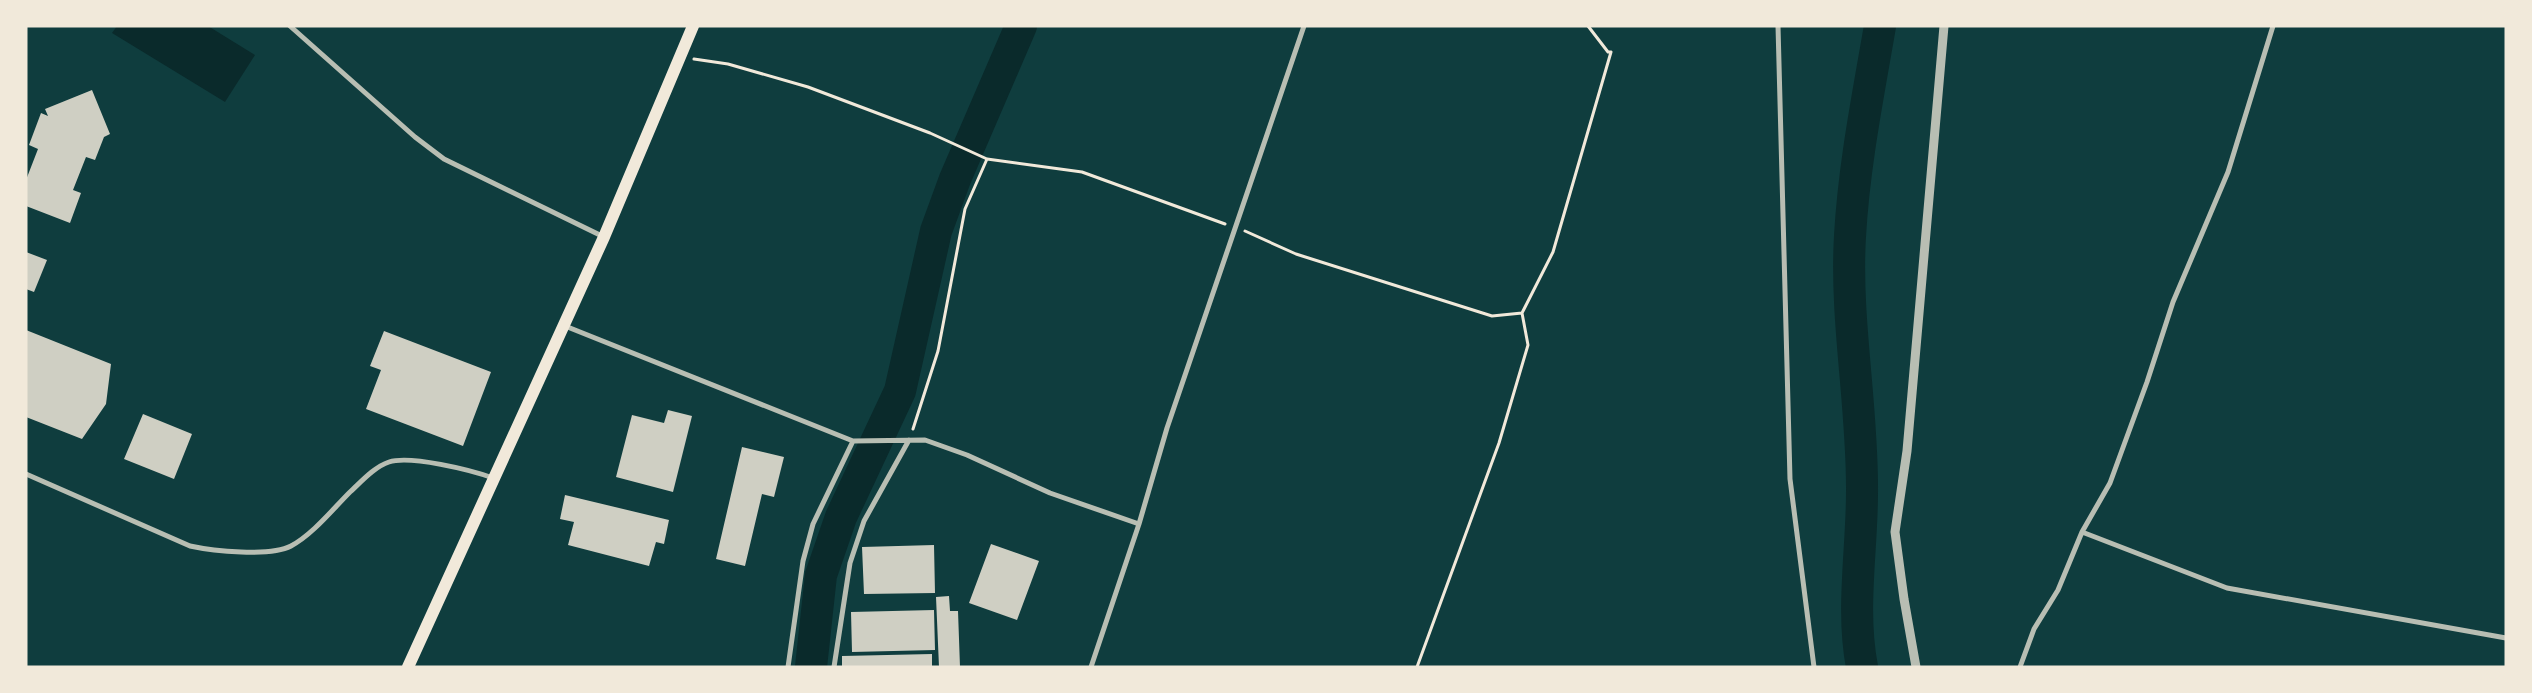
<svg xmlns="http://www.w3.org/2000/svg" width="2532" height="693" viewBox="0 0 2532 693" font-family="'Work Sans',sans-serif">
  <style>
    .water { fill: #0a2a2b }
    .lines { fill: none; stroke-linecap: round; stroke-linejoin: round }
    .river { stroke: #0a2a2b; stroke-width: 32 }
    .building { fill: #cfcfc3 }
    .path { stroke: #f1e9da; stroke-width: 3 }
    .minor { stroke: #b8beb3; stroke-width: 5 }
    .tertiary { stroke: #b8beb3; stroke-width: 9 }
    .primary { stroke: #f1e9da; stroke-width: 12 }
  </style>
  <rect width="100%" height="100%" fill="#0f3d3e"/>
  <path class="water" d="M117,26H208L255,55L225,102L112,33Z"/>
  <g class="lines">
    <path class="river" d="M811,667L821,575L841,517L900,391L936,231L955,179L1021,26
      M1862,667C1851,610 1862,550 1862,493C1863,407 1845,321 1850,236C1854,165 1868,96 1880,26"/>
  </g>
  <path class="building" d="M92,90L110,134L104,137L95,160L86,157L73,190L81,193L70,223L26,206V180L38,149L29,145L41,113L48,116L45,109Z
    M26,252L47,260L34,292L26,289Z
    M26,330L111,364L106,404L82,439L26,417Z
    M384,331L491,372L463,446L366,409L381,370L370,366Z
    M668,410L692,416L673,492L616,477L632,415L664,423Z
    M143,414L192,434L174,479L124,459Z
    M742,447L784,457L774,497L762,494L745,566L716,559Z
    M565,495L669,520L664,544L656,542L649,566L568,545L574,522L560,519Z
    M991,544L1039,561L1017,620L969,603Z
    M934,545L935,593L864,594L862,547Z
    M949,596L950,611H958L960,667H939L936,597Z
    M934,610L935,650L852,652L851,612Z
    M932,654V667H842V656Z"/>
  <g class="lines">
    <path class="path" d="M694,59L728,64L808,87L930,133L987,159L1082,172L1225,224
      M1245,231L1296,254L1492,316L1522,313
      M913,429L938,351L965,209L987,159
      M1417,667L1499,443L1528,345L1522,313L1553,252L1611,52H1608L1588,26"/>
    <path class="minor" d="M290,26L415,137L444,159L604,237
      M1778,26L1790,479L1814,667
      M565,326L853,441L925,440L967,455L1050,493L1139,524
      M26,474L190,546C213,551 270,557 291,546C313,534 332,510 350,492C361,482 374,467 389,462C410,455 471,470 493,478
      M2082,532L2227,588L2506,638
      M788,667L803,561L813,524L853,441
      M834,667L850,563L864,521L909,440
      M1091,667L1139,524L1167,428L1304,26
      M2020,667L2034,629L2058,590L2082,532L2110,483L2147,382L2173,302L2228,172L2273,26"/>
    <path class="tertiary" d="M1916,667L1904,599L1895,532L1907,451L1944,26"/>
    <path class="primary" d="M408,667L604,237L693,26"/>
  </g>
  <rect width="2532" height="693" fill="none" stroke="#f1e9da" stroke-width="55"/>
</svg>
